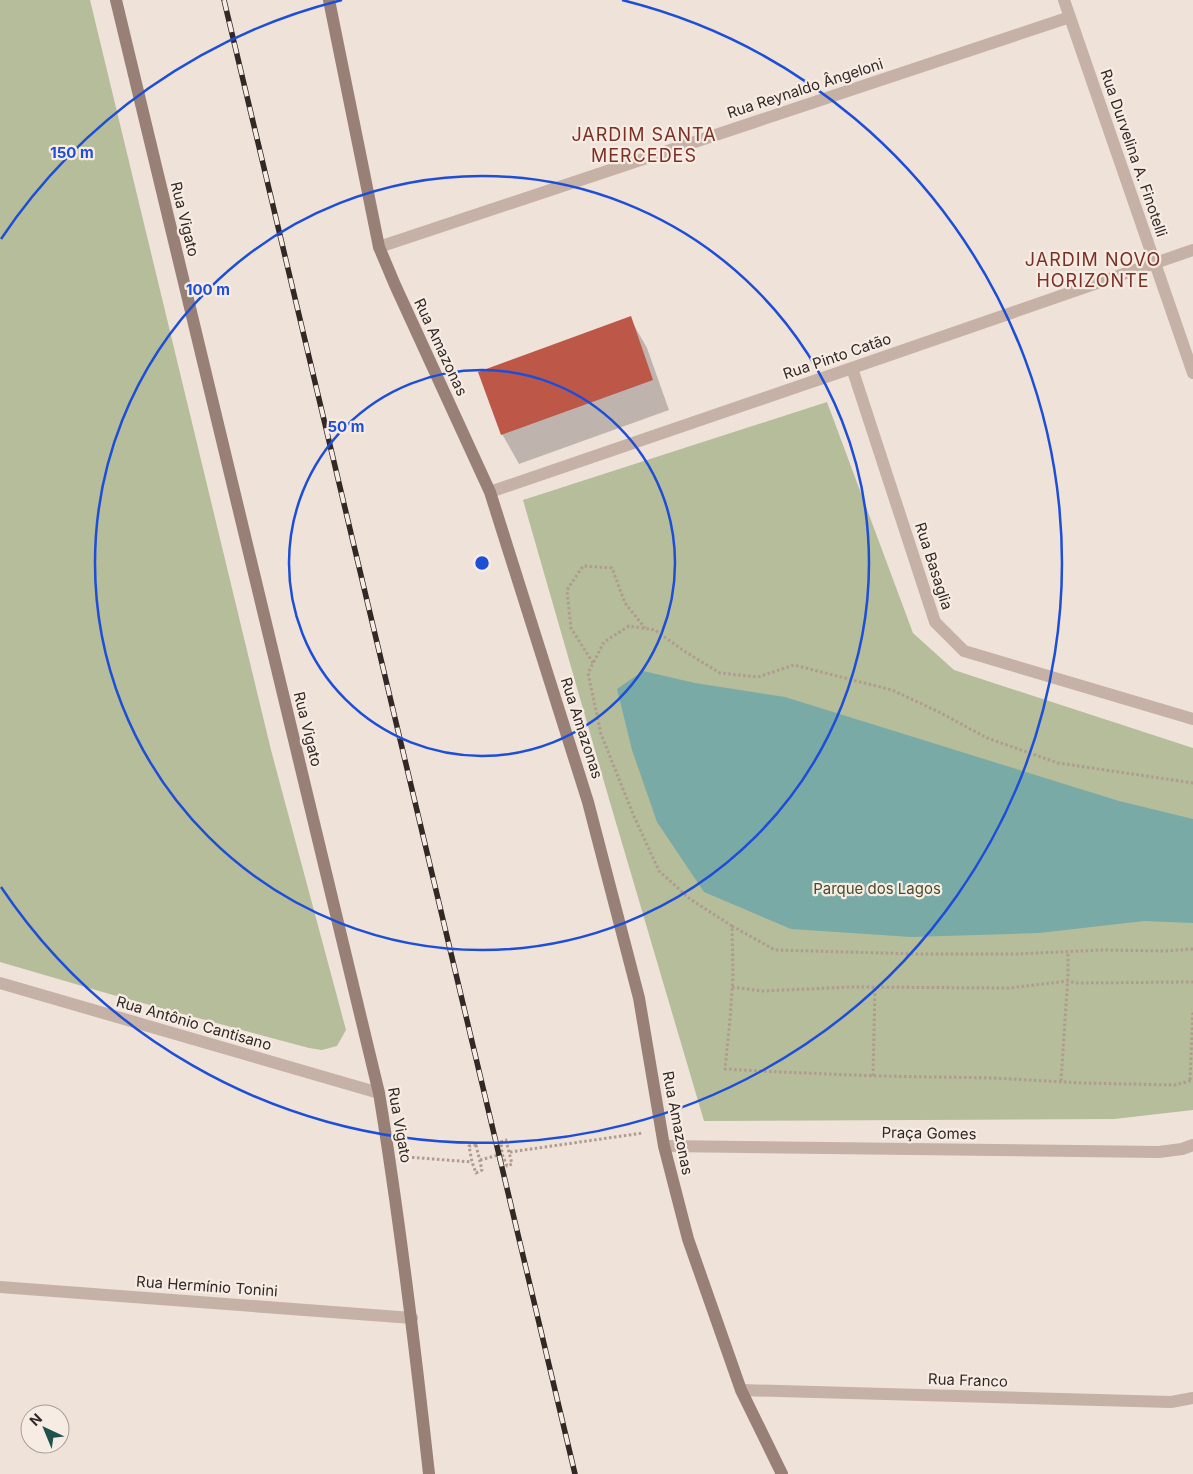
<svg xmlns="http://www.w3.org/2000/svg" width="1193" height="1474" viewBox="0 0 1193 1474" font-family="Inter,sans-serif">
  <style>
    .green { fill: #b5bd9a }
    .water { fill: #7aaaa6 }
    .shadow { fill: #0003 }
    .building { fill: #bd5748 }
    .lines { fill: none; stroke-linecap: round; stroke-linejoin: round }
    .path { stroke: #b19b90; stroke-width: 3; stroke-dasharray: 2.5 2.5; stroke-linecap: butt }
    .street { stroke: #c6b1a6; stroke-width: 12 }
    .secondary { stroke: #998077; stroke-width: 12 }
    .rail-casing { stroke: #322926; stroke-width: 5.5 }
    .rail { stroke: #f7ece4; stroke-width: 4; stroke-dasharray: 11; stroke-linecap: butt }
    .ring { fill: none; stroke: #1d4ed8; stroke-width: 2.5 }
    .labels { text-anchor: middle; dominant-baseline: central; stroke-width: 4.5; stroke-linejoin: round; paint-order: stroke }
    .street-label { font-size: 15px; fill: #322926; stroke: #f7ece4 }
    .park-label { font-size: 15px; fill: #464f2c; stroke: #f7ece4 }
    .quarter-label { font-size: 18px; letter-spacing: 1px; fill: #7b3025; stroke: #f7ece4 }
    .centre { fill: #1d4ed8; stroke: #f7ece4; stroke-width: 2.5 }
    .ring-label { font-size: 15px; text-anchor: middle; font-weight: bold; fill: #1d4ed8; stroke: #f7ece4; stroke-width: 4.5; stroke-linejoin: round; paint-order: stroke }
  </style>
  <rect width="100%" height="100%" fill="#efe2d9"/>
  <path class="green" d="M0,0H90L271,750L346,1030L337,1046L322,1050L309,1048L113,995L0,962Z
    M827,402L913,633L954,670L1193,748V1110L1114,1119L704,1121L609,799L523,500Z"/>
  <path class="water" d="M643,671L695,683L785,697L1119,801L1193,819V923L1144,921L1039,933L911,937L791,929L704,892L657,822L632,750L617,689Z"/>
  <path class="shadow" d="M630,318L647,348L669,410L519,464L502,434Z"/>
  <path class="building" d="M631,316L653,380L501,435L478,372Z"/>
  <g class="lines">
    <path class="path" d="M593,663L571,628L567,590L583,566L612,568L625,603L645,628
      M732,926L690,899L659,871L633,814L601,734L588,673L604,642L629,626L655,630L684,651L720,673L758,677L794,665L892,690L939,712L987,738L1058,763L1193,783
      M1193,949L1166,951L1102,950L1016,954H917L775,950L732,926L733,975L730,1020L725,1069L780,1072L877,1076L994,1078L1082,1083L1175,1085L1193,1080
      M732,987L762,991L851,987L1009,988L1068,981L1076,983L1193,982
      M873,1076L875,987
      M1190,1080L1193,1010
      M1061,1081L1068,975V952
      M506,1140L512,1164L507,1166L502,1154L501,1142Z
      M476,1145L482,1170L476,1173L472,1162L469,1146Z
      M510,1152L643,1133
      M407,1157L472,1162
      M480,1160L502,1154"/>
    <path class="street" d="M1064,0L1193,373
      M379,247L1070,17
      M852,368L935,622L964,651L1193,719
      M490,492L852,368L1193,250
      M0,983L379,1093
      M664,1146L1159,1152L1182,1149L1193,1145
      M0,1287L412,1318
      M741,1390L1171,1402L1193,1398"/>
    <path class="secondary" d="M116,0L379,1093C400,1220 415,1347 429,1474
      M329,0L379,247L395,285L490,492L588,802L639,998L664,1146L688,1239L741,1390L782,1474"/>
    <defs>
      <path id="rail" d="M224,0L575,1474"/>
    </defs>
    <use href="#rail" class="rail-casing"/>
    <use href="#rail" class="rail"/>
  </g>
  <g class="ring">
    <circle cx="482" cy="563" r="193"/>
    <circle cx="482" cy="563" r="387"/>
    <path d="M1 239A580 580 0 0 1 342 0M622 0A580 580 0 1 1 1 887"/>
  </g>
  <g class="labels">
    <g class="street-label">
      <text transform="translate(805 88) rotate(-18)">Rua Reynaldo Ângeloni</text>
      <text transform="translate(1134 153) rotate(71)">Rua Durvelina A. Finotelli</text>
      <text transform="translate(185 219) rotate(76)">Rua Vigato</text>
      <text transform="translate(441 347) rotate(65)">Rua Amazonas</text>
      <text transform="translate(837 356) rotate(-19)">Rua Pinto Catão</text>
      <text transform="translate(934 566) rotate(72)">Rua Basaglia</text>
      <text transform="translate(582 728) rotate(72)">Rua Amazonas</text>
      <text transform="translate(308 729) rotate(76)">Rua Vigato</text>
      <text transform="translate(194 1023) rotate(16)">Rua Antônio Cantisano</text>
      <text transform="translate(678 1123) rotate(79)">Rua Amazonas</text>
      <text transform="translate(400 1125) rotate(80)">Rua Vigato</text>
      <text transform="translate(929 1133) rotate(1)">Praça Gomes</text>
      <text transform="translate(207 1286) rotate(4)">Rua Hermínio Tonini</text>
      <text transform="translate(968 1380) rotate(2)">Rua Franco</text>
    </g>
    <g class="park-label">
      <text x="877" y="888">Parque dos Lagos</text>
    </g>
    <g class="quarter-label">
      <text x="644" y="134">JARDIM SANTA<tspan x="644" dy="21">MERCEDES</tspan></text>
      <text x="1093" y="259">JARDIM NOVO<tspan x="1093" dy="21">HORIZONTE</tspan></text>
    </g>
  </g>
  <circle cx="482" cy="563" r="8" class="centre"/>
  <g class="ring-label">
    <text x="72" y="158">150 m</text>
    <text x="208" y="295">100 m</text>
    <text x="346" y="432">50 m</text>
  </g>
  <g transform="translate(45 1429) rotate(316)"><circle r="24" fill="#f7ece4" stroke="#a89e98"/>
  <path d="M0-4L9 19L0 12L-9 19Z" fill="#1f514e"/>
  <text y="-8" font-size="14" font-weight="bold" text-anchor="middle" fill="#322926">N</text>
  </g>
</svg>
